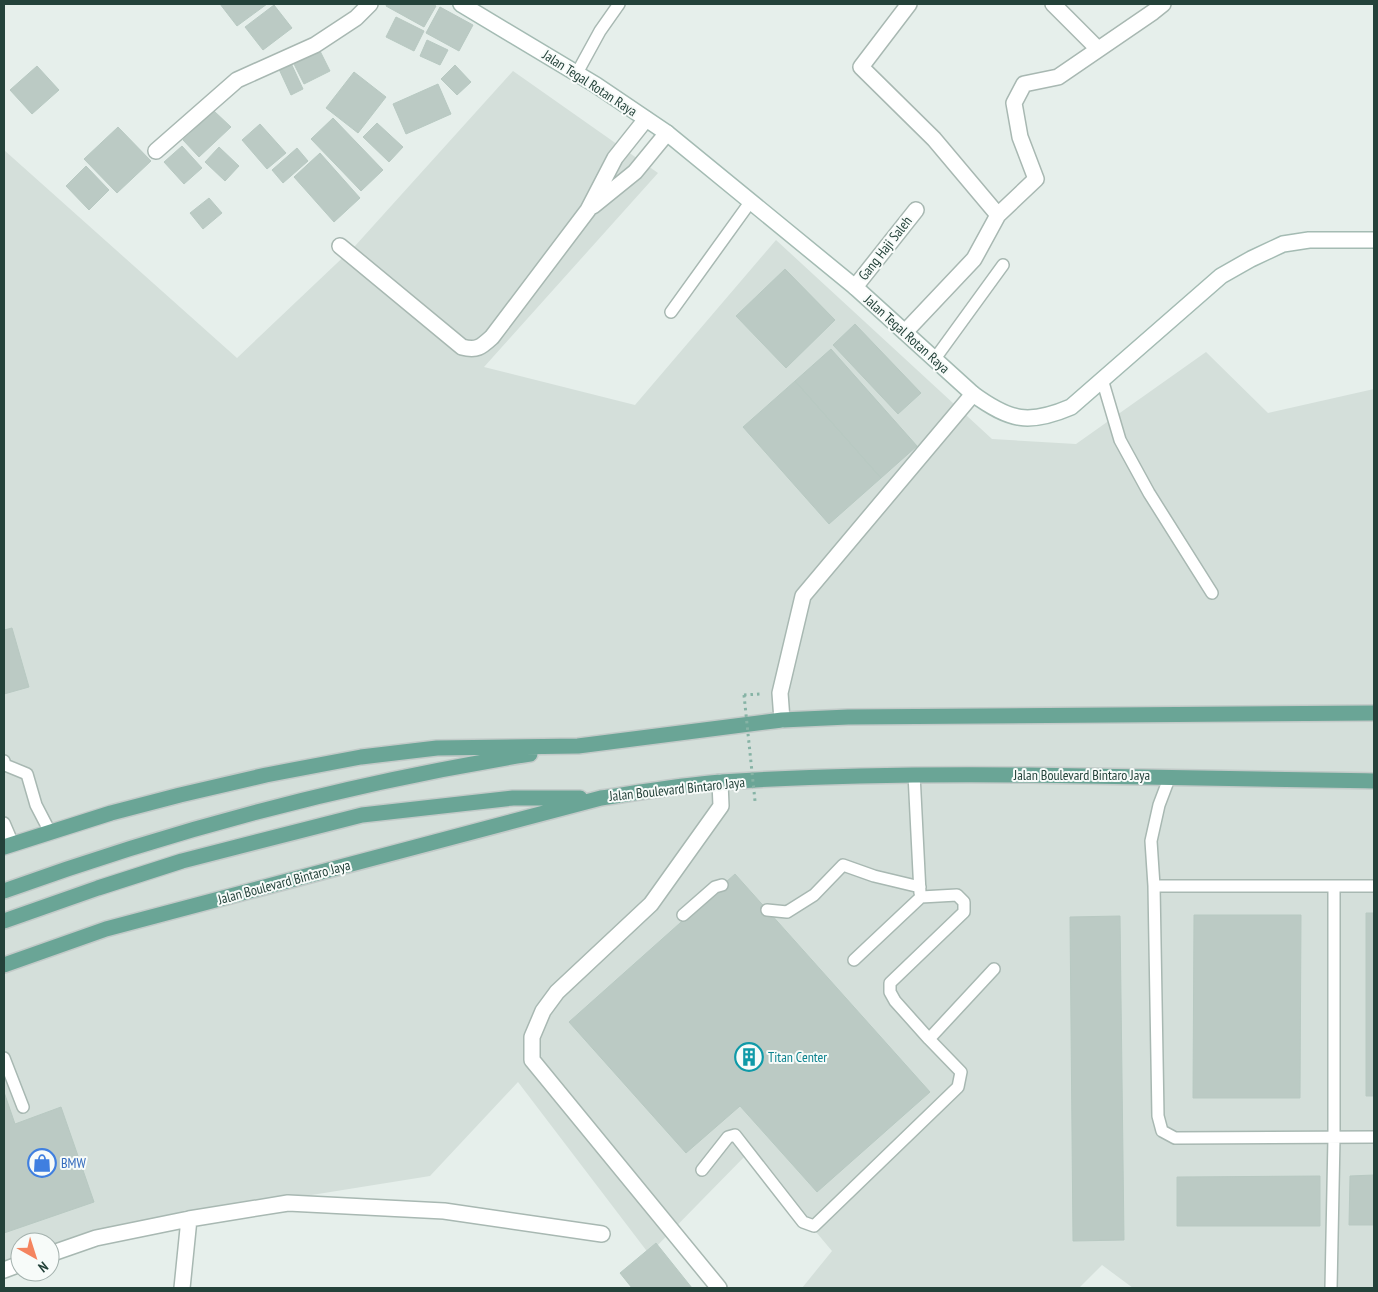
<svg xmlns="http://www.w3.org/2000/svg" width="1378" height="1292" viewBox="0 0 1378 1292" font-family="'PT Sans Narrow',sans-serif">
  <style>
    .built { fill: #d4dfda }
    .building { fill: #bbcac4; stroke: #b8c9c2 }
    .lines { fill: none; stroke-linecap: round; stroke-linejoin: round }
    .service-casing { stroke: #a8b8b2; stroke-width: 14 }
    .minor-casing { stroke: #a8b8b2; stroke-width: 18 }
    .secondary-casing { stroke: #a4bbb3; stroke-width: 18 }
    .primary-casing { stroke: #c2cac8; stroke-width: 18 }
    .path { stroke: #86b3a5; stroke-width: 3; stroke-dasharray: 2.5 4; stroke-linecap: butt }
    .service { stroke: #fff; stroke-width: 11 }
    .minor { stroke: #fff; stroke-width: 15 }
    .secondary { stroke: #fff; stroke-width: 15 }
    .primary { stroke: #6aa596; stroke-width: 15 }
    .path-bridge { stroke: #86b3a5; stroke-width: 3; stroke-dasharray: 2.5 4; stroke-linecap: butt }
    .labels { text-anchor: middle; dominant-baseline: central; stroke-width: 4; stroke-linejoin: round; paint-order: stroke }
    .street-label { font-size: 14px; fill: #24423a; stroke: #f7fbf9 }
    .culture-label { font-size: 14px; fill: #0d838f; stroke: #f7fbf9; text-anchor: start }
    .shop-label { font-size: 14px; fill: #366cbe; stroke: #f7fbf9; text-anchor: start }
  </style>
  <rect width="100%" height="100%" fill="#e6efeb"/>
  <path class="built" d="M513,71L658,173L484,367L635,405L776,240L992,439L1076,444L1206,352L1268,413L1374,389V1288H1133L1102,1265L1079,1288H802L832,1251L749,1152L649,1254L518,1082L430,1176L106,1228L50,1247V1242H20V1258L4,1263V150L237,358L355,246Z"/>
  <path class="building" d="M220,4H267L237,26Z
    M387,4H432L436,6L424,27L386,6Z
    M274,5L292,28L263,50L245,27Z
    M440,7L473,25L459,51L426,33Z
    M396,17L424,31L414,51L386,37Z
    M427,40L448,50L440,65L420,56Z
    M319,49L330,71L304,84L293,62Z
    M290,61L303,89L291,95L278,67Z
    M455,65L471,82L457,95L441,79Z
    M37,66L59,90L32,114L10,90Z
    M354,72L386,97L358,133L326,108Z
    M438,84L451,114L406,134L393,104Z
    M214,111L231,127L199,157L183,140Z
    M333,118L383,170L361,191L311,139Z
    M377,123L403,147L389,162L363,137Z
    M260,124L286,153L267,169L242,140Z
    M118,127L151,161L117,193L84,159Z
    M182,146L202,168L184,184L164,162Z
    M219,147L239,166L225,181L205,162Z
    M297,148L308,161L283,183L272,170Z
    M320,153L360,198L334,222L294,177Z
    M86,166L109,190L89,210L66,186Z
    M209,198L222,213L203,229L190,213Z
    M785,269L835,320L786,368L736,316Z
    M855,324L921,393L898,414L833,345Z
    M831,349L917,446L881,478L795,381Z
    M795,381L881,478L829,524L743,427Z
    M12,628L29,687L4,694V630Z
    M735,874L930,1092L817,1192L740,1106L686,1153L569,1022Z
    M1366,913H1374V1096H1366Z
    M1194,915H1301L1300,1098H1193Z
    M1120,916L1124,1240L1073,1241L1070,917Z
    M4,1092L15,1124L61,1107L94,1202L4,1233Z
    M1374,1175V1225H1349L1350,1176Z
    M1320,1176V1226H1177V1177Z
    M656,1243L692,1288H632L620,1273Z"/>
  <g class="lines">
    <defs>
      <path id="service" d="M577,73L600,31L619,4
        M671,312L751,201
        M934,360L1003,265
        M1102,379L1120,440L1149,493L1212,593
        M4,761L5,765L27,774L36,805L50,832
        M914,774L920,893
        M1170,776L1159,805L1151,841L1154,886L1158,1116L1162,1131L1175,1138L1374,1137
        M4,823L13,844
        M1154,886H1374
        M767,910L787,912L814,895L843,865L874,876L920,887
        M683,915L715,887L722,885
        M854,960L921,897L957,895L964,902V912L890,983V992L895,1001L929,1039
        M4,1058L23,1107
        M702,1170L728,1137L735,1135L803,1222L814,1226L958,1087L961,1072L929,1039L994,969
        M1331,1288L1334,1138V886"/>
      <path id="minor" d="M909,4L861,67L934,139L998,215
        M1053,4L1098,49
        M156,151L237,80L315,45L356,18L370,4
        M593,206L635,172L667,133
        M340,246L462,347C477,351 481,347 492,337L588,210L615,158L646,119
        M855,287L916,210
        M905,332L974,259L998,215L1036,179L1020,137L1014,103L1024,84L1058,77L1153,12L1163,4
        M782,720L780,693L803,596L973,394
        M50,1254L96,1238L189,1219L288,1203L444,1211L602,1234
        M4,1270L20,1264
        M182,1288L189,1219
        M719,1288L532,1060V1037L543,1011L557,992L651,904L721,806L720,782"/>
      <path id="secondary" d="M461,4L596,85L667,133L855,287L973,394C1010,421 1029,425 1071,407L1221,276L1251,259L1283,244L1309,240H1374"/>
      <path id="primary" d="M4,847L111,813L180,795L266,775L361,757L437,748L578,746L782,720L848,717L1374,713
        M4,891C175,829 350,783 530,754
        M4,921L98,888L182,861L362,815L513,798H580
        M4,965L106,929L601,798C641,792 681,785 721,782C823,775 926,774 1028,775C1144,776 1259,778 1374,781"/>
    </defs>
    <use href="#service" class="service-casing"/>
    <use href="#minor" class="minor-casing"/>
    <use href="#secondary" class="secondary-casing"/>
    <use href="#primary" class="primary-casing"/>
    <path class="path" d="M744,695L760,694"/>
    <use href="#service" class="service"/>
    <use href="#minor" class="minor"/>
    <use href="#secondary" class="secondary"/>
    <use href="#primary" class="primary"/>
    <path class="path-bridge" d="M744,695L755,801"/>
  </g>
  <defs>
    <symbol id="building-ring" viewBox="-11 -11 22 22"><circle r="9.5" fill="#f7fbf9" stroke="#0f9aa8" stroke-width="1.5"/><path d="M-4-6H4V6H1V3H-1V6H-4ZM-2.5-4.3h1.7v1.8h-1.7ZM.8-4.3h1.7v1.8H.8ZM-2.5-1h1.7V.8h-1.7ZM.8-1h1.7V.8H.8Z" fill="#0f9aa8"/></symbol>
    <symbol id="shop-ring" viewBox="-11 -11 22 22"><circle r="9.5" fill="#f7fbf9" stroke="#3f7fe0" stroke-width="1.5"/><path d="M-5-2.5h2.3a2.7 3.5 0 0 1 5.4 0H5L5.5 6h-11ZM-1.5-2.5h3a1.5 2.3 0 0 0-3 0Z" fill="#3f7fe0"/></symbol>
  </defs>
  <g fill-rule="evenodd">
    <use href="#building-ring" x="733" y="1041" width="32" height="32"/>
    <use href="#shop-ring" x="26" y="1147" width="32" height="32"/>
  </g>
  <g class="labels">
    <g class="street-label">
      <text transform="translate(590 83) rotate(33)">Jalan Tegal Rotan Raya</text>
      <text transform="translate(885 248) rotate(-52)">Gang Haji Saleh</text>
      <text transform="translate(907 334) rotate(42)">Jalan Tegal Rotan Raya</text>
      <text x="1082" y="775">Jalan Boulevard Bintaro Jaya</text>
      <text transform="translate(677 789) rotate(-6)">Jalan Boulevard Bintaro Jaya</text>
      <text transform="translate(284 882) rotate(-15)">Jalan Boulevard Bintaro Jaya</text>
    </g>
    <g class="culture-label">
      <text x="768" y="1057">Titan Center</text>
    </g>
    <g class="shop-label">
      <text x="61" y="1163">BMW</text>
    </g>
  </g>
  <rect width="1378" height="1292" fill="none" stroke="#24423a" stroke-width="10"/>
  <g transform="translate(35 1257) rotate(141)"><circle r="24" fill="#f7fbf9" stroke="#a3b1ad"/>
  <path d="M0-4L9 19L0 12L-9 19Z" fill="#f4845f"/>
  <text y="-8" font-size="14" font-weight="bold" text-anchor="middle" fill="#24423a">N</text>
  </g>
</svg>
